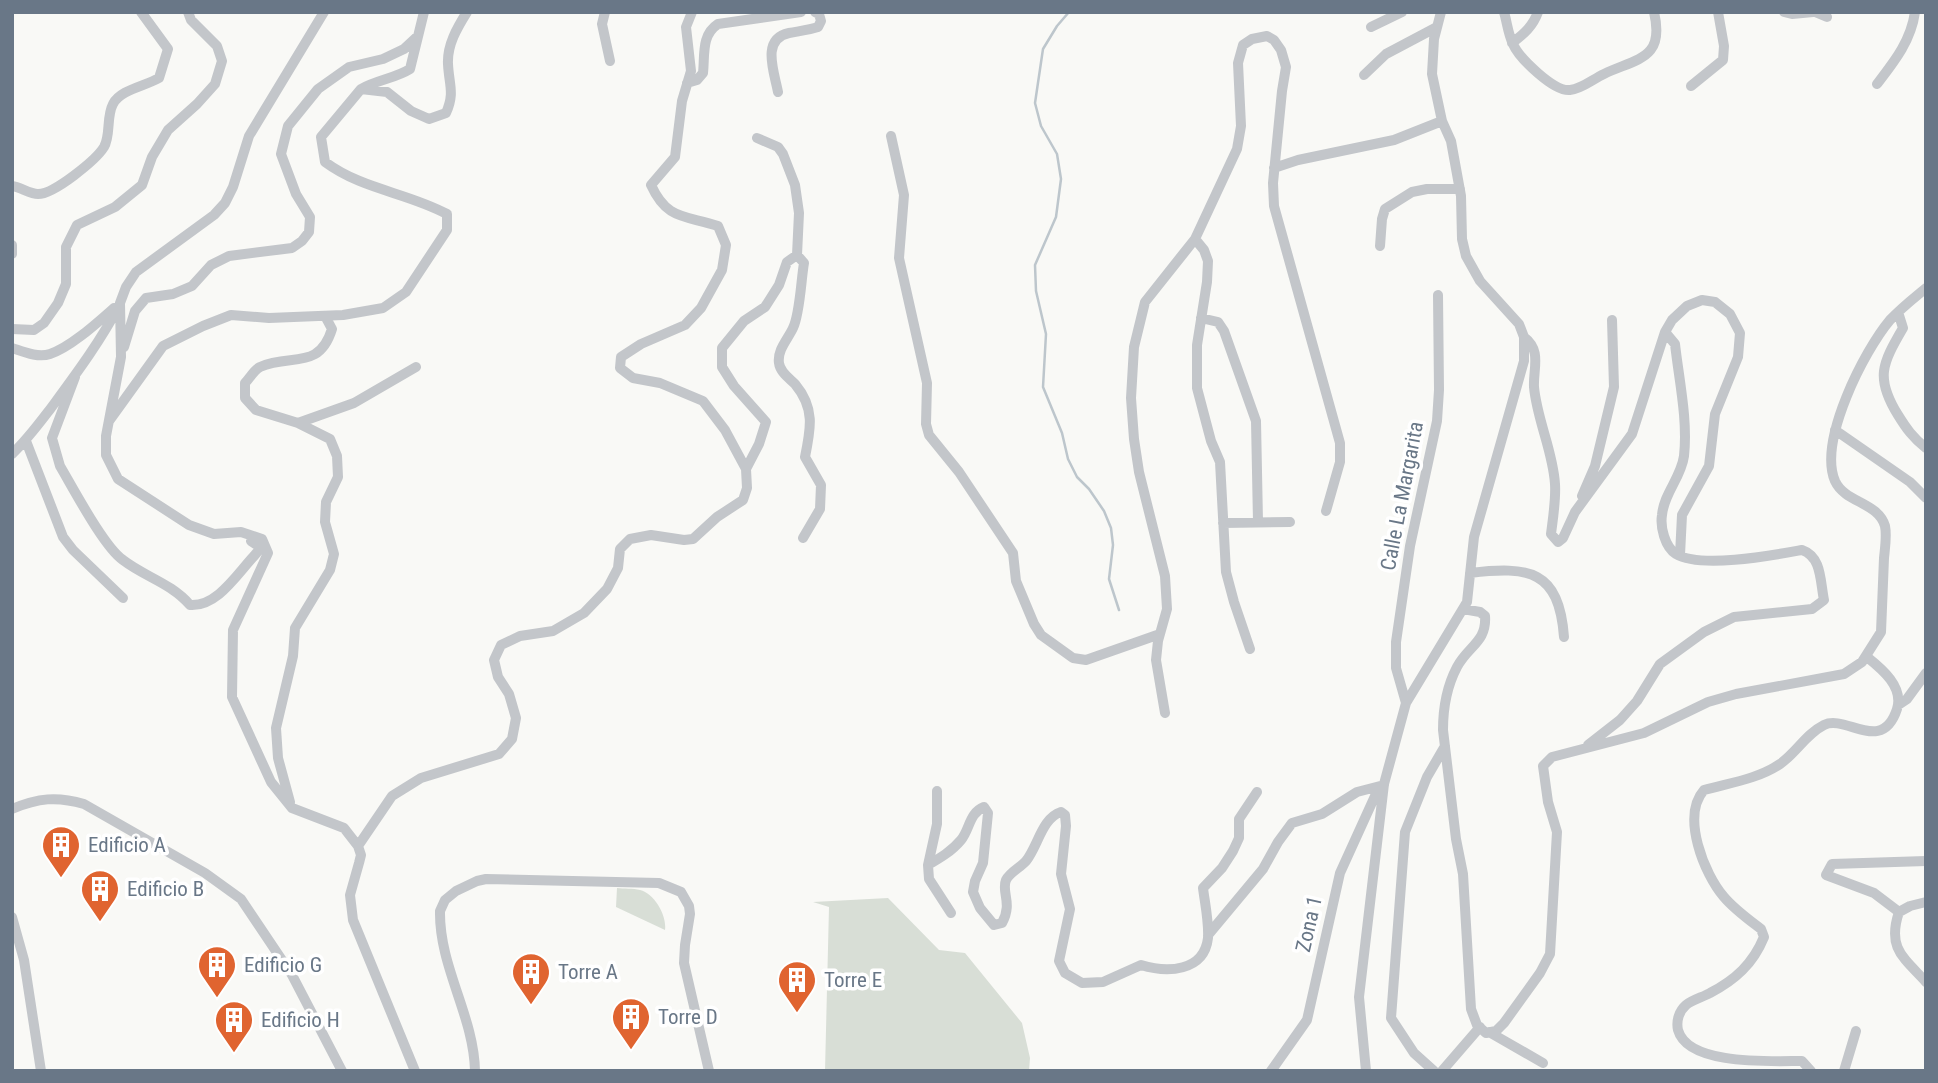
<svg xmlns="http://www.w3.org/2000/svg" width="1938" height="1083" viewBox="0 0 1938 1083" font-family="'Roboto Condensed',sans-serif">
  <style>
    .grass { fill: #d8ded6 }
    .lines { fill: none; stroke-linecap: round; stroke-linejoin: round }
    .stream { stroke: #bdc6cc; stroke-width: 2.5 }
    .street { stroke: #c3c6ca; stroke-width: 10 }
    .labels { text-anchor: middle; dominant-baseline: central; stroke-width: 7; stroke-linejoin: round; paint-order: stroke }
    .street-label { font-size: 21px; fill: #697787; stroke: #fff }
    .poi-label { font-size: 21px; fill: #697787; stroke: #fff; text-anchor: start }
  </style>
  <rect width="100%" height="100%" fill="#f9f9f6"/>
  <path class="grass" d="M617,888C624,889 633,888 640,890C655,894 667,916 665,930L616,907Z
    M888,898L939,950L965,953L1022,1023L1030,1058L1029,1071H825L829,907L813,902Z"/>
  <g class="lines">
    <path class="stream" d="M1069,12L1057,26L1043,49L1035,103L1041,126L1057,154L1061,179L1056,217L1035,265L1036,291L1046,334L1043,387L1062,433L1068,459L1077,477L1089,489L1104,511L1111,528L1113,545L1109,579L1119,610"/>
    <path class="street" d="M324,12L249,136L233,187L225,203L214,215L136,272L126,287L120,303L121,357L106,436V455L118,479L189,525L214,534L241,532L262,539L268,553L233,630L232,697L271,782L292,808L344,828L358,846L361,855L359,863L350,895L353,920L415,1071
      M605,12L602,24L610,61
      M1504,12C1507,22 1508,34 1513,44C1519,58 1554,92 1570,90C1582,89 1593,79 1604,74C1638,58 1665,59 1654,12
      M1784,12L1792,14L1813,12
      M1815,12L1827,17
      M1371,27L1402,12
      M1512,43C1524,34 1533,26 1538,12
      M1364,75L1386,54L1437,27
      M687,83L697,80L703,73C705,55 701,35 718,24L801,12
      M1877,84C1894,62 1911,41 1915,12
      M1691,86L1723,60L1724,46L1718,12
      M361,89C377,80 396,78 410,69L424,12
      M778,92C774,71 761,39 789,33C799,31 809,30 818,27L821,21L819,14L815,12
      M891,136L904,195L899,258L927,383L926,424L929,435L959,472L1013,553L1016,581L1034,624L1041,635L1073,658L1086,660L1160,634
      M757,138L778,147L783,154L795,185L799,213L797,255
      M1274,168L1298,160L1394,140L1442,121
      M12,186C20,187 30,194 38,194C54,194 96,160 104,147C111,135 106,117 113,104C120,90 145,86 159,78L168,49L141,12
      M1195,239L1204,250L1208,261L1207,282L1197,345V388L1211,441L1220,462L1226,572L1234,602L1250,649
      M12,245V254
      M1380,246L1382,219L1385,209L1412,192L1427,189H1460
      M1898,312L1903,328C1882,364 1875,378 1898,415C1906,428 1913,438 1926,448
      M1201,318L1218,322L1224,331L1256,421L1258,522
      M12,329L34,330L44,323L58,303L66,284V247L77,225L115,207L142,185L152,157L168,130L197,104L215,84L222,61L217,46L191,20L188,12
      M1524,337C1542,351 1533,368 1534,387C1537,420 1553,451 1555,484C1556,500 1553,518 1551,534L1558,542L1563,538L1575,512L1632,434L1665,332L1672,320L1687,306L1702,300L1715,302L1730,314L1740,333L1738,357L1715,414L1709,466L1682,515L1680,555
      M124,347L135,311L146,298L173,294L192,286L211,265L229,256L292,248L302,241L309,232L310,217L296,194L281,154L288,126L318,89L349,67L383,59L404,49L418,36
      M12,348C24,352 38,358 50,354C71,347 98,322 114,308
      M75,377L52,438L60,466C73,488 104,547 123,560C145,577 171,583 190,605C217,607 237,574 254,556L259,550L257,545L251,541
      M109,421L163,346L203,326L231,315L269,318L343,315L383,308L406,292L447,230V214C406,192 363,190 325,162L321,137L361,89L387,92L411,111L429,119L446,113C455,93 449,85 448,64C447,45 457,28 467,12
      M298,423L354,403L416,367
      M1835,430L1910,482L1926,498
      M26,441L63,537L73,550L123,598
      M12,454C27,440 38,425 51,408C76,374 100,342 120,304
      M746,469L759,444L766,422L734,386L722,367V348L744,321L765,307L779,285L787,262L797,255L804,263C801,280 800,314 793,328C788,339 777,350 779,363C780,372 789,378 795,384C815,408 811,428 805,457L821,485L820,509L803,538
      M1582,496L1595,466L1614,387L1612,320
      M1223,523L1290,522
      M1470,573C1529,566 1559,570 1564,637
      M1463,609L1480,612L1485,616C1487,642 1468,646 1457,667C1447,686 1443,708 1443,730L1456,839L1463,874L1471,1009L1477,1025L1486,1033L1496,1031L1504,1023L1540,973L1550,954L1557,832L1548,802L1543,766L1552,757L1644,733L1708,702L1736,694L1844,674L1862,662L1881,632C1882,608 1883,583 1884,558C1885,548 1887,536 1885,526C1878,502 1845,503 1835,481C1818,441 1864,351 1890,320C1901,308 1914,298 1926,288
      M1406,703L1396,668V642L1410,546L1437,421L1439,390L1438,295
      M1898,705L1907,699L1926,673
      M1165,713L1156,660L1158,641L1167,609L1165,576L1139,472L1134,439L1131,398L1134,347L1145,302L1195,239L1237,149L1241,126L1238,63L1243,45L1252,39L1267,36L1274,40L1281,50L1286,67L1282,91L1273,183L1274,206L1340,443V462L1326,511
      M1588,745L1620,720L1637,701L1660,664L1704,632L1734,617L1812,609L1824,600C1820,581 1822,557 1802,550C1774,555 1701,569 1676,554C1665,547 1660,527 1662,515C1664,493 1681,478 1684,456C1688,420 1679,380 1675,344L1665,332
      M937,791V824L928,865L929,879L951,913
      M290,802L278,758L276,728L293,656L295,628L330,570L334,554L325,522L326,502L338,477L337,456L330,439L298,423L256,410L245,398V383C250,378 254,370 260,367C291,353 319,371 332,329L325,316
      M12,809C38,798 57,796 84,804L205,873L241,899L292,975L342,1071
      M358,846L392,796L421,778L499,754L512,739L516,718L509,694L498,677L494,660L501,645L520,636L553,631L584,613L607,589L618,568L620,549L630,539L651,535L684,540L693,539L717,517L743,500L747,488L746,469L725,430L703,401L660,383L633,378L620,368L621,357L641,344L685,325L701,308L722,270L726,245L718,226C684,215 667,220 651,185L675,157L682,101L691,71L686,27L692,12
      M928,865C940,858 952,851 961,840C970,829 969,813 984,807L988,813L983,863L975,881L973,892L980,908L994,925L1002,923C1013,903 1001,892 1006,880C1010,872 1021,867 1026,861C1038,846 1042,818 1061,812L1065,815L1066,826L1061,874L1070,909L1059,961L1065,973L1082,983L1103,982L1141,965C1167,973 1204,972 1208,938C1209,922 1205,904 1203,888L1222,868L1233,851L1239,838V819L1257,792
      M1926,902L1910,906L1899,912C1887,948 1903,957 1926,982
      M1899,912L1874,893L1826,875L1832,864L1926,861
      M12,917L24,960L41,1071
      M1208,935L1263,869L1278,842L1292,823L1322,814L1357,792L1384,785
      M1489,1032L1543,1063
      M475,1071C474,1016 439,967 440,911L445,900L456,891L477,881L486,879L659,883L681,892L689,906L690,914L685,945L684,963L709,1071
      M1271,1071L1307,1020L1340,873L1375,796L1383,786
      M1366,1071L1359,997L1384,784L1406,703L1467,602L1474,537L1524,361V337L1519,324L1480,281L1466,256L1462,239L1461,196L1451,141L1442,121L1432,74L1434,39L1441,12
      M1434,1071L1414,1053L1391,1018L1405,832L1427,777L1445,746
      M1442,1071L1480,1027
      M1811,1071L1802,1061C1772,1061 1688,1066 1678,1030C1676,1021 1679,1011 1686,1005C1692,1000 1703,997 1710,993C1735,980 1753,964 1764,937L1761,929C1748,919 1734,909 1724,897C1704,874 1681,816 1704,790C1729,783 1758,779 1780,764C1796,753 1806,734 1824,725C1846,714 1882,755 1897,709C1904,687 1882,669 1867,657
      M1844,1071L1856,1031"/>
  </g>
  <defs>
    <symbol id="building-pin" viewBox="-11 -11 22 30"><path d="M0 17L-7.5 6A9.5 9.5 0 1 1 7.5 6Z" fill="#e06430" stroke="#fff"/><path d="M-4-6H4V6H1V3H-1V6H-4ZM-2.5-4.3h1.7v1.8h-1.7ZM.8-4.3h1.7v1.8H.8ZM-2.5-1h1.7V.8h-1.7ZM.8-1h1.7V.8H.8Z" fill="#fff"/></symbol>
  </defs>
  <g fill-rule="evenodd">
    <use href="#building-pin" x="39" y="823" width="44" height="60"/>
    <use href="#building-pin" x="78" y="867" width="44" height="60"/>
    <use href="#building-pin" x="195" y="943" width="44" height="60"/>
    <use href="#building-pin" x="509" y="950" width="44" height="60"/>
    <use href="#building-pin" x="775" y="958" width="44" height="60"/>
    <use href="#building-pin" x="609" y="995" width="44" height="60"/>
    <use href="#building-pin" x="212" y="998" width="44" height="60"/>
  </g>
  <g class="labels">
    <g class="street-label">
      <text transform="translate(1402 496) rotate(-79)">Calle La Margarita</text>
      <text transform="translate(1309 924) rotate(-77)">Zona 1</text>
    </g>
    <g class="poi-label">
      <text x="88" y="845">Edificio A</text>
      <text x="127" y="889">Edificio B</text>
      <text x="244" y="965">Edificio G</text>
      <text x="558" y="972">Torre A</text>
      <text x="824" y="980">Torre E</text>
      <text x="658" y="1017">Torre D</text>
      <text x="261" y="1020">Edificio H</text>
    </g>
  </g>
  <rect width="1938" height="1083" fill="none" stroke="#697787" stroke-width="28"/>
</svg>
